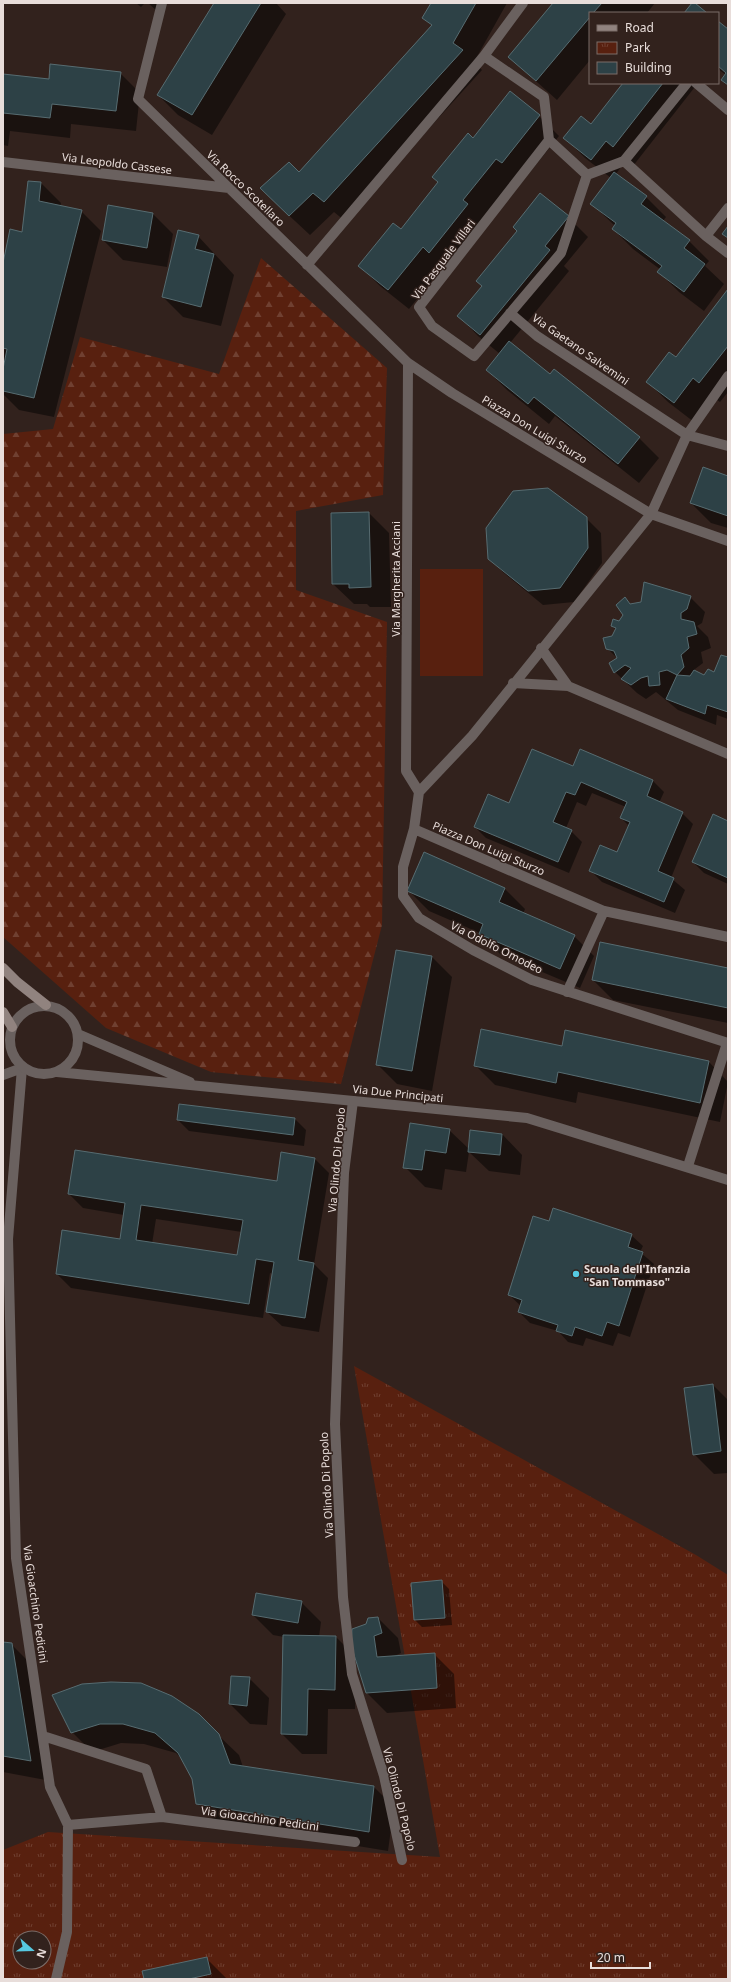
<svg xmlns="http://www.w3.org/2000/svg" width="731" height="1982" viewBox="0 0 731 1982" font-family="'Noto Sans',sans-serif">
  <style>
    .grass { fill: #58200f }
    .forest { fill: url(#forest-firs) }
    .park { fill: url(#park-tufts); fill-rule: evenodd }
    .shadow { fill: #0007; fill-rule: evenodd }
    .building { fill: #2d4146; stroke: #576c71; fill-rule: evenodd }
    .lines { fill: none; stroke-linecap: round; stroke-linejoin: round }
    .minor { stroke: #6a615f; stroke-width: 10 }
    .tertiary { stroke: #6a615f; stroke-width: 10 }
    .secondary { stroke: #91837f; stroke-width: 10 }
    .poi-dot { fill: #56c9e1; stroke: #32221d; stroke-width: 1.5 }
    .labels { text-anchor: middle; dominant-baseline: central; stroke-width: 3; stroke-linejoin: round; paint-order: stroke }
    .street-label { font-size: 11px; fill: #e8ddda; stroke: #32221d }
    .poi-label { font-size: 11px; font-weight: bold; fill: #e8ddda; stroke: #32221d; text-anchor: start }
  </style>
  <defs>
    <pattern id="forest-firs" width="22" height="20" patternUnits="userSpaceOnUse"><rect width="22" height="20" fill="#58200f"/><path d="M5 1l3.5 6h-7zM16 11l3.5 6h-7z" fill="#704031"/></pattern>
    <pattern id="park-tufts" width="24" height="20" patternUnits="userSpaceOnUse"><rect width="24" height="20" fill="#58200f"/><path d="M3 7l-1-3M5 7V3M7 7l1-3M15 17l-1-3M17 17v-4M19 17l1-3" fill="none" stroke="#704031"/></pattern>
  </defs>
  <rect width="100%" height="100%" fill="#32221d"/>
  <path class="grass" d="M420,569H483V676H420Z"/>
  <path class="forest" d="M261,258L387,368L383,495L296,511V590L387,622L382,925L341,1084L211,1072L106,1028L3,937V434L53,429L80,337L219,374Z"/>
  <path class="park" d="M354,1366L696,1555L728,1575V1979H3V1850L48,1832L440,1857ZM20,1938H44V1962H20Z"/>
  <path class="shadow" d="M136,3H145L141,7Z
    M148,3H164L157,11Z
    M216,3H276L286,14L212,135L178,115L158,95Z
    M432,3H507L474,62L482,70L345,221L334,212L310,235L281,208L299,173L432,26L424,18Z
    M555,3H655L647,13H590V60L557,100L509,57Z
    M718,23L728,31V85L722,80L726,75L718,69Z
    M120,73L140,93L136,131L71,124L70,138L10,131L8,146L3,145V75L50,80Z
    M624,83H698L633,166L626,160L616,174L646,197L666,217L663,221L689,241L709,261L705,266L724,284L704,311L679,292L659,272L661,270L633,249L613,229L615,226L592,204L611,178L585,158L565,138L591,125Z
    M510,93L539,116L559,136L450,272L443,267L409,309L380,286L360,266L401,231L439,183L433,177L473,139Z
    M41,183L61,203L60,207L81,211L101,231L54,417L19,410L3,394V374L5,362L3,360V268L23,233Z
    M153,214L173,234L167,267L123,260L103,240Z
    M568,217L588,237L564,266L569,271L510,343L551,376L639,438L659,458L639,483L555,416L549,424L507,390L487,370L500,354L478,336L459,316Z
    M198,236L234,275L221,326L183,317L163,297Z
    M728,291V392L720,402L713,397L694,422L668,402L648,382L676,358Z
    M728,477V528L711,523L691,503Z
    M369,513L389,533L391,607H370L367,604H354L333,584Z
    M586,518L601,533L602,563L574,602L543,605L504,573L489,558Z
    M690,597L705,612L702,623L697,626L708,637L711,648L701,652L703,663L695,669V672L705,676L714,673L728,658V719L717,715L716,725L678,710L656,692L646,699L637,693L615,672L618,659L607,648L616,630L612,626L619,622L624,615L625,598L631,605Z
    M580,750L653,781L664,792L659,803L682,813L693,824L671,878L685,890L675,913L602,882L590,870L618,854L629,826L621,818L626,807L592,793L586,806L577,802L566,828L571,831L582,842L569,873L486,838L475,827L573,768Z
    M728,822V884L704,873L693,862Z
    M425,854L505,889L525,909L523,914L574,936L594,956L580,988L500,954L480,933L429,911L409,891Z
    M397,951L432,957L452,977L432,1091L397,1084L377,1064Z
    M728,969V1023L613,1000L593,980Z
    M562,1047L709,1062L728,1082L720,1122L578,1092L576,1103L495,1085L475,1065Z
    M179,1105L295,1119L306,1130L304,1146L189,1131L178,1120Z
    M411,1124L449,1130L469,1149L502,1134L522,1155L520,1175L489,1171L469,1152L466,1172L445,1169L442,1190L425,1187L405,1167Z
    M314,1158L329,1173L314,1264L328,1278L319,1332L282,1326L267,1312L273,1274L270,1273L263,1318L71,1288L57,1274L120,1240L124,1215L83,1208L69,1194L278,1182ZM156,1219L242,1232L238,1257L152,1244Z
    M550,1223L631,1235L643,1246L640,1252L654,1264L630,1337L618,1333L613,1346L586,1338L583,1346L568,1342L558,1331L530,1323L519,1312L521,1306L509,1295Z
    M713,1385L728,1400V1473L714,1474L694,1454Z
    M441,1581L449,1589L452,1625L422,1627L415,1620Z
    M301,1602L321,1622L319,1637H336L356,1657L367,1625L378,1618L398,1638L401,1653L392,1657L434,1654L454,1674L456,1708L387,1713L367,1693L356,1659L355,1709H328L327,1754H302L282,1734L284,1637L273,1635L253,1615Z
    M3,1643L11,1644L31,1664L51,1781L3,1772Z
    M249,1678L269,1698L267,1725L250,1724L230,1704Z
    M54,1696L218,1735L239,1755L243,1767L374,1787L394,1807L388,1851L217,1823L197,1803L193,1779L182,1759L176,1753L144,1744L121,1743L92,1752L72,1732Z
    M206,1958L227,1979H145Z"/>
  <path class="building" d="M214,3H261L192,115L157,95Z
    M431,3H476L453,43L463,50L324,202L313,193L289,216L260,188L289,162L299,172L432,25L422,18Z
    M553,3H602L593,13H590V17L536,81L508,57Z
    M692,3H695L707,13H684Z
    M718,21L728,29V85L721,80L726,73L718,66Z
    M50,64L121,72L116,111L52,104L50,118L3,113V74L49,79Z
    M623,83H663L613,147L606,141L591,160L563,138L581,116L591,124Z
    M510,91L540,115L502,163L496,159L463,200L468,204L429,253L423,247L388,290L358,266L393,223L401,229L438,182L432,177L468,133L473,138Z
    M614,172L647,196L641,204L690,240L684,248L705,264L684,292L657,272L662,266L612,229L616,223L590,204Z
    M28,181L41,182L39,201L82,210L34,398L3,391V369L7,349L3,348V263L10,229L22,232Z
    M540,193L569,216L545,246L550,250L480,335L457,316L482,286L476,281L517,231L513,227Z
    M108,205L153,213L147,248L102,240Z
    M728,226V238L722,234Z
    M178,230L199,235L195,249L214,254L201,307L162,297Z
    M728,289V346L699,383L693,378L674,403L646,382L669,352L676,357Z
    M509,341L550,374L554,369L640,437L618,464L534,397L528,404L486,370Z
    M703,467L728,476V516L690,503Z
    M548,488L587,517L588,548L560,588L528,591L488,559L486,528L513,491Z
    M369,512L371,587L349,588V584H332L331,513Z
    M644,582L691,596L687,609L681,613V619L694,622L697,634L687,637L689,648L681,655L684,667L677,675L667,670L659,672L660,685L649,686L648,676L641,678L631,685L621,679L631,668L625,665L614,673L609,663L617,658L614,651L606,649L603,638L612,636L616,628L611,626L613,619L619,621L623,615L616,605L625,597L630,604L641,602Z
    M721,655L728,657V712L707,705L705,714L666,699L677,675L690,676L694,670L704,675L708,669L714,672Z
    M532,749L573,766L580,749L653,780L647,796L683,812L658,871L674,878L664,902L589,871L600,845L617,852L630,822L620,818L627,802L581,782L575,795L566,792L553,822L572,830L558,862L474,827L488,794L509,803Z
    M713,814L728,821V878L692,862Z
    M424,852L505,888L499,902L575,935L560,969L479,934L483,924L407,891Z
    M600,942L728,968V1008L592,980Z
    M396,950L432,956L412,1071L376,1065Z
    M481,1029L562,1046L565,1030L709,1061L700,1103L558,1072L556,1083L474,1066Z
    M179,1104L295,1118L293,1135L177,1120Z
    M410,1123L450,1129L446,1153L425,1150L422,1170L403,1168Z
    M470,1130L502,1134L500,1155L468,1152Z
    M75,1150L277,1181L281,1152L315,1158L298,1260L314,1263L305,1318L266,1312L274,1262L256,1259L249,1304L56,1274L62,1230L120,1239L125,1203L68,1194ZM141,1205L243,1220L237,1255L136,1240Z
    M553,1208L632,1234L628,1247L643,1252L619,1326L607,1322L602,1336L575,1327L572,1336L556,1331L558,1325L518,1312L522,1300L508,1295L533,1216L549,1221Z
    M713,1384L721,1451L693,1455L684,1388Z
    M442,1580L445,1618L414,1620L411,1583Z
    M256,1593L302,1601L298,1623L252,1615Z
    M378,1617L382,1633L374,1636L377,1657L435,1653L437,1688L366,1693L351,1645L352,1629L366,1624L368,1618Z
    M283,1635L336,1636L335,1690L308,1689L307,1735L281,1734Z
    M3,1642L12,1643L31,1761L3,1756Z
    M231,1676L250,1677L247,1706L229,1704Z
    M111,1682L141,1683L172,1696L199,1714L219,1734L230,1764L374,1786L369,1832L196,1804L192,1779L178,1753L155,1733L123,1724H100L71,1733L52,1695L82,1684Z
    M207,1957L211,1974L189,1979H144L142,1971Z"/>
  <g class="lines">
    <path class="minor" d="M162,3L138,99L408,363L452,393L651,514L472,736L419,792L414,829L403,867V896L419,918L473,950L532,980L728,1043
      M523,3L484,56L544,97L549,140
      M687,83L624,161L706,236L728,253
      M696,83L728,110
      M3,162L229,188
      M587,175L549,140L419,307L432,326L474,356L561,253L587,175L624,161
      M706,236L728,208
      M307,265L484,56
      M510,313L537,336L687,435L728,376
      M408,363L406,771L419,792
      M728,446L687,435L651,514L728,541
      M541,648L568,686L728,754
      M513,683L568,686
      M414,829L604,911L728,937
      M567,992L604,911
      M3,1075L22,1068L8,1239L16,1558L50,1787L68,1825L67,1932L56,1979
      M353,1101L344,1173L335,1424L343,1597L352,1674L384,1776L402,1860
      M688,1166L727,1043
      M43,1736L146,1769L162,1817
      M68,1825L162,1817L355,1842"/>
    <path class="tertiary" d="M10 1040a34 34 0 1 1 68 0a34 34 0 1 1-68 0Z
      M78,1034L190,1082
      M57,1072L527,1118L728,1180"/>
    <path class="secondary" d="M3,968L17,982L46,1005
      M3,1012L12,1027"/>
  </g>
  <circle class="poi-dot" cx="576" cy="1274" r="4"/>
  <g class="labels">
    <g class="street-label">
      <text transform="translate(117 163) rotate(7)">Via Leopoldo Cassese</text>
      <text transform="translate(246 188) rotate(44)">Via Rocco Scotellaro</text>
      <text transform="translate(443 259) rotate(-53)">Via Pasquale Villari</text>
      <text transform="translate(581 349) rotate(35)">Via Gaetano Salvemini</text>
      <text transform="translate(535 429) rotate(31)">Piazza Don Luigi Sturzo</text>
      <text transform="translate(395 579) rotate(-90)">Via Margherita Acciani</text>
      <text transform="translate(489 848) rotate(23)">Piazza Don Luigi Sturzo</text>
      <text transform="translate(497 947) rotate(27)">Via Odolfo Omodeo</text>
      <text transform="translate(398 1093) rotate(6)">Via Due Principati</text>
      <text transform="translate(336 1160) rotate(-85)">Via Olindo Di Popolo</text>
      <text transform="translate(326 1485) rotate(-93)">Via Olindo Di Popolo</text>
      <text transform="translate(36 1604) rotate(82)">Via Gioacchino Pedicini</text>
      <text transform="translate(400 1799) rotate(76)">Via Olindo Di Popolo</text>
      <text transform="translate(260 1818) rotate(8)">Via Gioacchino Pedicini</text>
    </g>
    <g class="poi-label">
      <text x="584" y="1268">Scuola dell'Infanzia<tspan x="584" dy="13">"San Tommaso"</tspan></text>
    </g>
  </g>
  <rect width="731" height="1982" fill="none" stroke="#e8ddda" stroke-width="8"/>
  <rect x="589" y="12" width="130" height="72" fill="#32221d" stroke="#7b6d69"/>
  <rect x="597" y="25" width="20" height="6" fill="#91837f" stroke="#7b6d69"/>
  <text x="625" y="32" font-size="12" fill="#e8ddda">Road</text>
  <rect x="597" y="42" width="20" height="12" fill="url(#park-tufts)" stroke="#7b6d69"/>
  <text x="625" y="52" font-size="12" fill="#e8ddda">Park</text>
  <rect x="597" y="62" width="20" height="12" fill="#2d4146" stroke="#7b6d69"/>
  <text x="625" y="72" font-size="12" fill="#e8ddda">Building</text>
  <g transform="translate(32 1950) rotate(110)"><circle r="19" fill="#32221d" stroke="#7b6d69"/>
  <path d="M0-3L7 15L0 10L-7 15Z" fill="#56c9e1"/>
  <text y="-6" font-size="11" font-weight="bold" text-anchor="middle" fill="#e8ddda">N</text>
  </g>
  <path d="M591 1962v6h59v-6" fill="none" stroke="#e8ddda" stroke-width="2"/>
  <text x="597" y="1962" font-size="12" fill="#e8ddda" stroke="#32221d" stroke-width="3" paint-order="stroke">20 m</text>
</svg>
